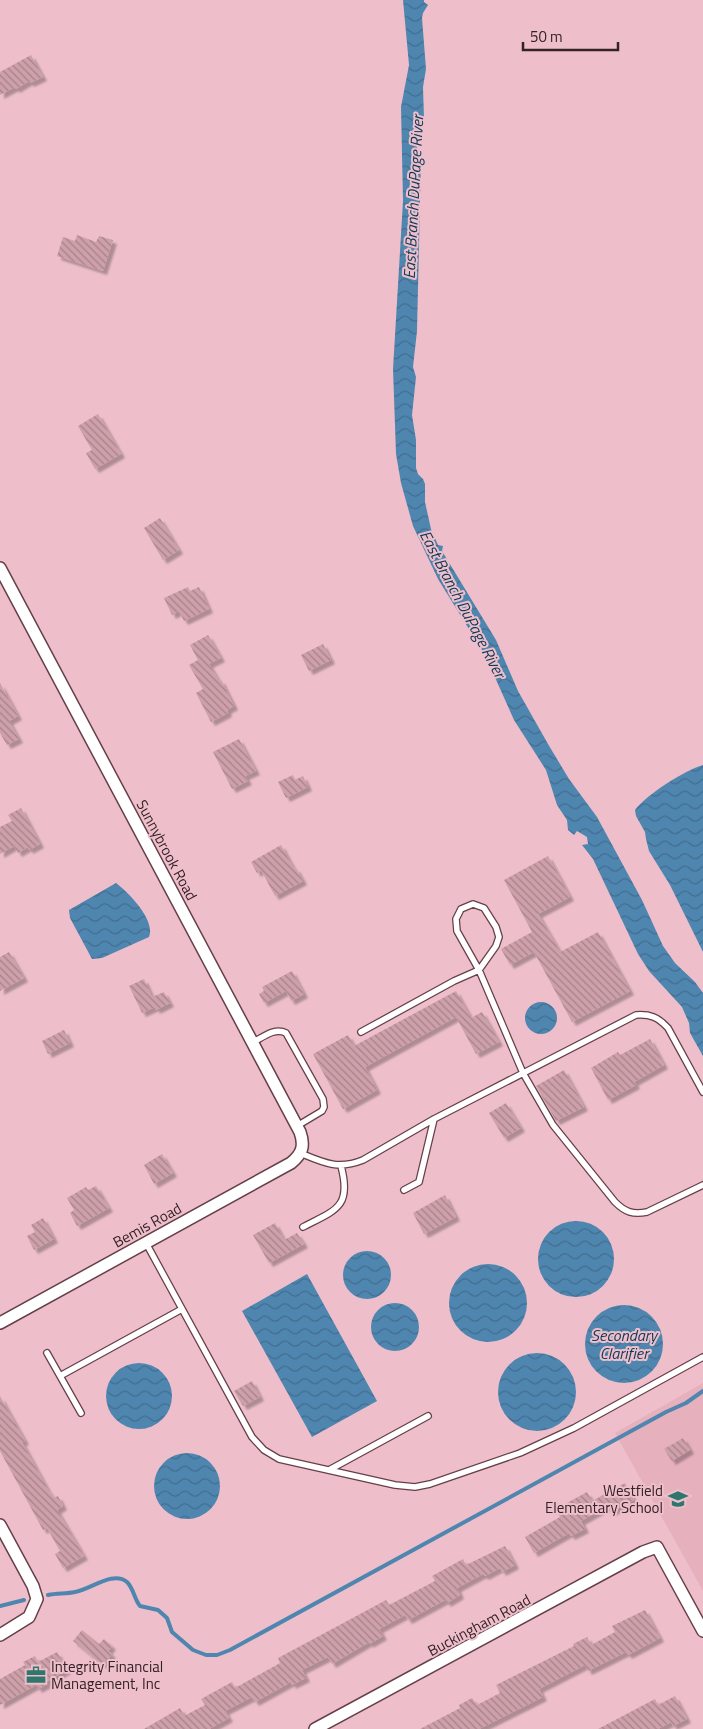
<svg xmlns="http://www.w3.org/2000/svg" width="703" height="1729" viewBox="0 0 703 1729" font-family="'Titillium Web',sans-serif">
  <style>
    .built { fill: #e6b0bd }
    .water { fill: url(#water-waves) }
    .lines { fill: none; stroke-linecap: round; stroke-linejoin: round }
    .stream { stroke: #4f86b0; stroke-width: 4 }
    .building { fill: url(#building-back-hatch); filter: url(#shadow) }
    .lane-casing { stroke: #653f49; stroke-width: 8 }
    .street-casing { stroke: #653f49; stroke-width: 14 }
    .lane { stroke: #fff; stroke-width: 5.5 }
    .street { stroke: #fff; stroke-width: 11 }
    .labels { text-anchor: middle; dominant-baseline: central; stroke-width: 4; stroke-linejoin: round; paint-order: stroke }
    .street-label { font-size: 15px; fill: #332226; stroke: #eebfca }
    .poi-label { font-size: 15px; fill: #332226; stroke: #eebfca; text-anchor: end }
    .water-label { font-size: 16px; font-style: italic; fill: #0c3957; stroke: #eebfca }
  </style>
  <defs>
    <pattern id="water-waves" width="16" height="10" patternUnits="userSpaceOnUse" patternTransform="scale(1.25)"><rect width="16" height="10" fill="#4f86b0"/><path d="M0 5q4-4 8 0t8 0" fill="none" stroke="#426d8f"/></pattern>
    <pattern id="building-back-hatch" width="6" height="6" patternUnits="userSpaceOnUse" patternTransform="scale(1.25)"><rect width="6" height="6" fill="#cda0aa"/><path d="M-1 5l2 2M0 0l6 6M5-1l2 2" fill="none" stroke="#a7828a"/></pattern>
    <filter id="shadow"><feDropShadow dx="4" dy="4" stdDeviation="1" flood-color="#0004"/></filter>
  </defs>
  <rect width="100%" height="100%" fill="#eebfca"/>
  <path class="built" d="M703,1383V1591L615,1433Z"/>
  <path class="water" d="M403,0H424V2L428,5L423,13L422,18L426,69L423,87L424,119L418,143L416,145L421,159L417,331L413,367L416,377L412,415L416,440V468L418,474L423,479L425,484V502L431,529L438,545L443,546L442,551L496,640L518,691L548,744L569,779L597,817L642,900L663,946L675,963L695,982L703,993V1056L690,1033L689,1023L682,1007L649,971L638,954L593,859L582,845L588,844L587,837L577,831L574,835L568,830L567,820L557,805L546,770L514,720L485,655L438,579L413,526L401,483L396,454L393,369L403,201L401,107L409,65Z
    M703,765V952L670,885L649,851L646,839L645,832L636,816L635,810C646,795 685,770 703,765Z
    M116,883C128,892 156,920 149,937L102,958L92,959L70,918L69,910Z
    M525 1018a16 16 0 1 1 32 0a16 16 0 1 1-32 0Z
    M538 1259a38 38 0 1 1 76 0a38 38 0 1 1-76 0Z
    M343 1275a24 24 0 1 1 48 0a24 24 0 1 1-48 0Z
    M449 1303a39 39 0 1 1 78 0a39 39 0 1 1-78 0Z
    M307,1274L377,1401L312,1437L242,1311Z
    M371 1327a24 24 0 1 1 48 0a24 24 0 1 1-48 0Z
    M585 1344a39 39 0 1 1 78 0a39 39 0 1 1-78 0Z
    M498 1392a39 39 0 1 1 78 0a39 39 0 1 1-78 0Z
    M106 1396a33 33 0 1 1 66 0a33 33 0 1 1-66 0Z
    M154 1486a33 33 0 1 1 66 0a33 33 0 1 1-66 0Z"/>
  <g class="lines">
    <path class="stream" d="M48,1595C57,1593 66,1594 75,1592C90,1590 113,1570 127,1582C134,1589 134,1599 140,1606L158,1610L167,1618L172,1632L193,1650L206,1655H217L230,1650L666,1412L686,1403L703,1391
      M0,1606L24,1600"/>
  </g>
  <path class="building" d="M31,55L43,77L30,83L29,81L16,89L15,87L0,95V72Z
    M77,235L96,242L99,236L113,240L103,271L57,256L63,237L75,241Z
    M98,414L121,454L95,469L86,453L92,450L78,426Z
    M160,518L179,550L163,560L144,528Z
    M188,587L190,591L199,587L209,609L184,621L179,611L172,615L164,598Z
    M208,635L221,658L209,664L219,681L221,680L234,706L227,710L228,713L211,722L196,693L203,689L189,665L198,660L190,645Z
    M323,644L331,660L309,671L301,655Z
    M0,683L18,716L9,721L19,739L7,745L0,733Z
    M239,739L256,771L245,776L248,781L232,789L213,752Z
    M293,775L295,780L303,776L308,787L286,798L278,782Z
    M21,808L40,844L29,850L28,847L18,853L14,846L0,854V827L12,821L8,815Z
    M281,845L294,869L296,868L303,881L275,896L261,870L257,873L251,862Z
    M548,856L570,897L538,914L560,952L598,932L630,991L572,1022L534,952L510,965L501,949L532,932L504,880Z
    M9,952L24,978L0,991V957Z
    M292,971L304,994L291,1001L286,991L264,1003L259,994L264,991L262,987Z
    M144,979L152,997L164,992L170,1003L156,1010L155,1007L142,1013L129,986Z
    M456,991L471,1018L482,1012L499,1042L476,1054L456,1017L365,1067L377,1090L343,1109L313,1054L348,1035L354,1046Z
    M64,1030L70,1043L48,1054L42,1041Z
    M650,1039L664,1065L634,1082L636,1085L608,1100L591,1068L618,1052L620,1055Z
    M564,1070L584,1107L556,1121L536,1086Z
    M506,1103L521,1128L504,1138L489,1113Z
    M162,1154L173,1173L154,1184L144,1165Z
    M96,1186L109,1208L77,1226L70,1213L74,1210L67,1198L86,1187L88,1190Z
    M445,1195L456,1217L424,1234L413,1213Z
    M43,1218L54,1239L34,1250L27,1236L35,1232L31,1225Z
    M275,1223L284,1240L297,1233L304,1244L269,1263L253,1235Z
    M252,1381L260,1397L243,1406L234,1391Z
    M0,1396L25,1441L22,1442L48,1490L54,1498L58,1496L63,1506L57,1510L84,1556L63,1568L55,1554L60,1551L47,1528L43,1530L0,1451Z
    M683,1438L690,1450L672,1461L664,1449Z
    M625,1483L634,1500L611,1512L608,1506L581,1521L585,1529L571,1536L569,1533L534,1553L525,1537L560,1517L556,1509L587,1492L592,1501Z
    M505,1546L515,1565L502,1572L500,1568L485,1576L483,1574L457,1588L460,1595L447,1603L445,1600L408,1620L405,1615L379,1629L383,1636L369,1644V1642L332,1664L328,1657L302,1670L306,1678L292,1685L291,1682L255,1702L252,1697L225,1711L229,1718L209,1729H144L180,1708L184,1716L205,1705L201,1699L232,1682L235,1688L280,1663L278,1658L347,1621L386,1600L389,1605L435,1581L432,1576L463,1559L466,1565Z
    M645,1610L660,1638L628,1655L626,1652L588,1671L585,1665L539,1689L543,1697L479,1729H420L460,1708L459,1705L472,1698L477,1705L500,1693L496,1685L574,1646L573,1644L587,1637L591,1645L615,1632L612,1626Z
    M82,1630L99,1644L104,1639L112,1646L108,1651L112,1654L103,1665L73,1641Z
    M57,1652L67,1670L46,1682L47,1684L38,1689L36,1685L0,1705V1679L25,1665L23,1662L35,1656L38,1662Z
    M675,1696L687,1719L673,1726L671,1722L658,1729H598L655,1699L658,1705Z"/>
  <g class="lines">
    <defs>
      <path id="lane" d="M361,1032L454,981L479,970L496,946L499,937L496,927L484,908L473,904L461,909L456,919L457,931L479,970L523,1073L553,1125L615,1202C625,1212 633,1215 647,1212L703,1185
        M252,1043C263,1037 275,1027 286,1033L323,1099L324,1107L322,1111L297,1126
        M300,1153C324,1163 338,1170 363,1160L434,1119L636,1015C650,1014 658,1017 668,1028L703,1092
        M404,1190L419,1182L434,1119
        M303,1227C336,1210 352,1207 341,1166
        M146,1243L252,1437L264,1450L279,1459L395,1485L415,1487L430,1484L520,1453L574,1428L703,1357
        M47,1353L81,1413
        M60,1376L182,1309
        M329,1470L428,1416"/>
      <path id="street" d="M0,568L300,1132C305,1146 302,1154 291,1163L0,1323
        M0,1525L33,1586L37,1599L29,1617L0,1635
        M315,1729L643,1552L657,1547L703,1631"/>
    </defs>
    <use href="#lane" class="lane-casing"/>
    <use href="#street" class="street-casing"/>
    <use href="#lane" class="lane"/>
    <use href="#street" class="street"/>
  </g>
  <defs>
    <symbol id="school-bare" viewBox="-9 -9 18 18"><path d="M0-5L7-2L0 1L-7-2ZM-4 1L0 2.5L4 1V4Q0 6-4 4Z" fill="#2f766c" stroke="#eebfca" stroke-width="2.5" paint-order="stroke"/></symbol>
    <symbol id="office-bare" viewBox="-9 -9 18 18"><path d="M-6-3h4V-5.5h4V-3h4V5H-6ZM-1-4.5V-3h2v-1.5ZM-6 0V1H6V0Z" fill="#2f766c" stroke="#eebfca" stroke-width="2.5" paint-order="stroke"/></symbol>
  </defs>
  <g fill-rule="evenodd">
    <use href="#school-bare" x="664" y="1485" width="28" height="28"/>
    <use href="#office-bare" x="22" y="1661" width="28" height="28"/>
  </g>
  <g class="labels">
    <g class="street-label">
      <text transform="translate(167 850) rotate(62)">Sunnybrook Road</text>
      <text transform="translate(147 1225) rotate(-29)">Bemis Road</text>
      <text transform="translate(479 1625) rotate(-28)">Buckingham Road</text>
    </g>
    <g class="poi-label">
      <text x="663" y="1490">Westfield<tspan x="663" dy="17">Elementary School</tspan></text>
      <text x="51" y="1666" text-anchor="start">Integrity Financial<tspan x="51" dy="17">Management, Inc</tspan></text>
    </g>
    <g class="water-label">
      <text transform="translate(413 197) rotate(-87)">East Branch DuPage River</text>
      <text transform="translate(463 604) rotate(62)">East Branch DuPage River</text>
      <text x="624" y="1335">Secondary<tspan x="624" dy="18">Clarifier</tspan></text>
    </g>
  </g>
  <path d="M523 42v8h95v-8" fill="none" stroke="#332226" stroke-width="2.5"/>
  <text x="530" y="42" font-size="15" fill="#332226" stroke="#eebfca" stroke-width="4" paint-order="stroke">50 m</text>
</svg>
